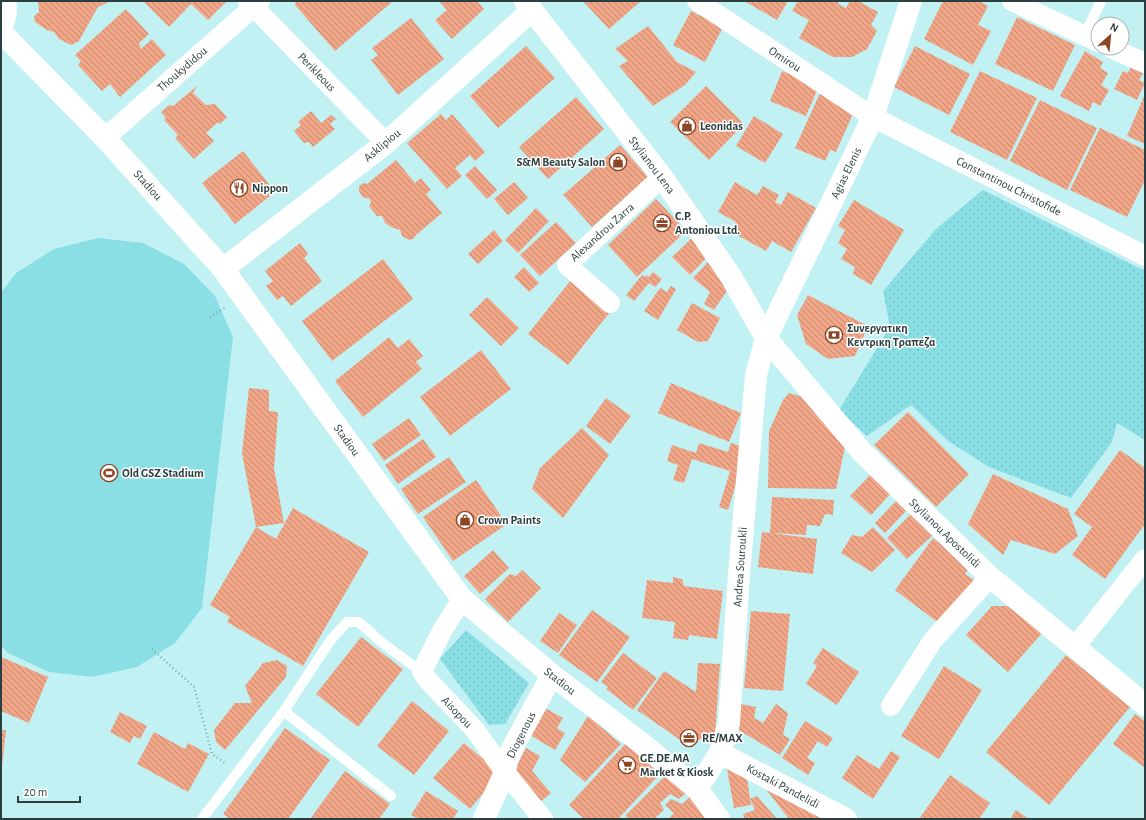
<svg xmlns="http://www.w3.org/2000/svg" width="1146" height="820" viewBox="0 0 1146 820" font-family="'Alegreya Sans',sans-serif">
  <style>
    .park { fill: url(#park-dots) }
    .garden { fill: #8adfe5 }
    .building { fill: url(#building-back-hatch) }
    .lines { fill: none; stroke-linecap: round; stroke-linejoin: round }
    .path { stroke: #84a7a9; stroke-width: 2.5; stroke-dasharray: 1 3; stroke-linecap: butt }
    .lane { stroke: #fff; stroke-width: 10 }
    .street { stroke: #fff; stroke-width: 20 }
    .secondary { stroke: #fff; stroke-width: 22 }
    .primary { stroke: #fff; stroke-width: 22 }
    .labels { text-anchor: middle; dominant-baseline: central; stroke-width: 3; stroke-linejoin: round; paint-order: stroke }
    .street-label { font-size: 12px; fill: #2c3f40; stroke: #fff }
    .poi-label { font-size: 12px; font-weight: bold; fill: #2c3f40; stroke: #fff; text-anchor: start }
  </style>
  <defs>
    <pattern id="park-dots" width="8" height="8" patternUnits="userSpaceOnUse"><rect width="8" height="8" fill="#8adfe5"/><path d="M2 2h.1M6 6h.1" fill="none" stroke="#77c0c6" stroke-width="1.8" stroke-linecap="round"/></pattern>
    <pattern id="building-back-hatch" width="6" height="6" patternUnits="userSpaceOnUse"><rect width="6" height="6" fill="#f1a787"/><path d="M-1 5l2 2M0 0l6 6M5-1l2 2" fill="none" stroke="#c38970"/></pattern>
  </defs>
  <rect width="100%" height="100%" fill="#c2f1f4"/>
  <path class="park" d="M983,190L1145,271V440L1117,423L1112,442L1071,498L989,467L948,441L911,405L867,436L839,410L890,327L883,291L936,229Z
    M466,630L529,683L505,724L489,725L440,659Z"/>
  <path class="garden" d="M98,238L143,243L184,264L215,296L233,337L202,608L175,643L137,667L93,677L49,672L8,653L1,645V293L16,273L54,249Z"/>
  <path class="building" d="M38,1H111L98,7L79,41L71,45L59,39L54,32L47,30L35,22L34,16L39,12Z
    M143,1H227L208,20L191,4L169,27Z
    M296,1H393L335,51L295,5Z
    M439,1H477L484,9L452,39L435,20L447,10Z
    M583,1H641L609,29Z
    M744,1H788L777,20Z
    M798,1H839L838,4L846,8L850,1H858L878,12L871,25L877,31L867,49L852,57H833L799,38L809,20L792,11Z
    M943,1H979L988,6L978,25L991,31L973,65L924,39Z
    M126,9L149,34L139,43L141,49L152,39L166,55L120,97L110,84L102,91L78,65L81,61L75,55Z
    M691,11L723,27L705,62L673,45Z
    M1017,17L1075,45L1053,91L995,64Z
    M411,18L444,59L398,95L371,60L378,55L372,48Z
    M648,26L677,62L696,72L685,85L653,106L619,66L628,61L615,49Z
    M526,46L555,78L498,128L470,96Z
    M915,46L970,74L949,115L894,87Z
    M1085,51L1103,62L1100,68L1108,73L1101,85L1109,90L1100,106L1093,102L1089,111L1060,96Z
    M1131,67L1143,73L1139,80L1145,83L1137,100L1114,89L1123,71L1128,73Z
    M782,71L819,86L806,116L770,101Z
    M980,71L1037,98L1007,160L950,132Z
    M197,86L193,93L206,105L215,104L227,117L220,124L218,122L206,133L214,141L194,159L175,138L178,135L164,120L166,118L161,112L169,105L173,106Z
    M706,86L744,124L709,160L670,122Z
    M820,93L855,109L836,152L830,150L825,161L795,148Z
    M1145,94V144L1127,136Z
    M576,97L604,129L548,179L519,147Z
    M1040,100L1097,128L1067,190L1010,161Z
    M311,111L321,123L331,115L336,119L330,124L335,129L313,147L309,142L304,143L294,131L301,125L298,122Z
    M441,114L446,120L452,114L485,152L475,161L470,155L455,168L462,176L447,189L407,143Z
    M754,116L783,134L765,163L736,146Z
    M1100,128L1145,150V180L1127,217L1070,190Z
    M620,145L648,177L592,227L563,195Z
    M243,151L275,192L235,224L202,183Z
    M396,160L415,183L421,178L431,190L426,194L442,213L416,235L413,239L409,240L402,236L400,230L391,227L385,223L382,216H377L369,206L371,203L370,199L365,198L362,196L359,191V186L364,183L367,184Z
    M475,166L497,190L487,199L465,175Z
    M514,182L528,198L508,215L494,199Z
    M735,182L757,195L763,186L779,195L775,202L781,205L788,192L816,208L791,252L772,241L766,251L730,231L736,222L718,212Z
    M656,199L686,231L637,277L608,245Z
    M854,200L904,230L871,285L853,274L855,267L841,259L847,249L838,243L845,230L838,226Z
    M536,208L549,221L518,253L505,240Z
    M556,222L576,243L540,276L520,255Z
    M494,230L503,241L478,264L468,254Z
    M693,237L710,254L690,275L672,257Z
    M300,243L308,254L304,258L322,281L291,306L283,296L277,300L266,286L273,281L265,271Z
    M383,259L413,299L332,361L302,321Z
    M709,261L731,285L714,310L704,304L710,292L693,278Z
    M524,267L539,283L529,292L514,277Z
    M653,272L662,279L655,287L649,283L634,301L626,295L642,275L645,277L646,275L649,277Z
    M571,280L610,312L568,365L528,334Z
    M671,286L676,289L658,320L644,311L660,288L667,292Z
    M808,295L868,326L855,356L828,359L806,344L797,315Z
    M487,297L519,328L501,346L469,315Z
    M692,303L720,318L708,341L698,342L677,330Z
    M389,337L398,348L409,339L423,356L416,362L422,369L363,417L335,381Z
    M481,350L511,389L450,436L420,397Z
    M671,383L741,413L729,442L658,413Z
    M249,388L269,390V411L278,412L274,468L284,523L256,527L242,453Z
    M789,393L802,397L845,447L836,489L768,488L769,431L783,400Z
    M606,398L631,416L610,444L586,426Z
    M908,412L969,474L936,507L874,445Z
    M409,418L421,435L384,461L372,444Z
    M582,428L609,455L563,518L532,489L540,468Z
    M423,439L436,457L398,484L385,465Z
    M699,443L728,452L731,443L747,448L728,510L719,507L730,471L692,459L684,483L673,480L678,465L667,461L672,445L696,453Z
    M1120,450L1145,468V524L1105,579L1072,555L1092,527L1074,514Z
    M449,457L466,482L418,514L401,489Z
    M871,474L892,492L871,515L850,496Z
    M993,474L1068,509L1078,536L1055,554L1011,540L1003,555L968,524Z
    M476,480L507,524L453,561L423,517Z
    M772,497L834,500L833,515L825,514L820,526L807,525L806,535L771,533L817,539L813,574L758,567L762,532L770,533Z
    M896,501L906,511L885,533L875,523Z
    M293,508L369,552L303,666L227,622L230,617L210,605L256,527L276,539Z
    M913,512L934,534L907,559L887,538Z
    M873,527L895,550L872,572L841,553L852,535L862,537Z
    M933,538L971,566L965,574L974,580L940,624L895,590Z
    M493,550L509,568L480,594L464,576Z
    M522,570L541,588L508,622L485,599L510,574L516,576Z
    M673,577L682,579L684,586L723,591L717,639L689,635L688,640L673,638L675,622L642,618L647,580L673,583Z
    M992,606H1009L1043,632L1008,672L966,635Z
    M592,610L630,637L597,682L559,655Z
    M751,611L790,614L783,691L744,688Z
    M559,613L577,625L558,653L540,641Z
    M361,637L403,669L358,727L316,694Z
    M823,648L859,672L837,705L806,684L817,666L813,663Z
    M623,653L657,678L633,710L606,689L608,687L601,682Z
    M1066,655L1130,707L1049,805L986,752Z
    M1,657L48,677L29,723L1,711Z
    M277,660L287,666L286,677L225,750L216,742L214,730L235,703H252L245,686L263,663Z
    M698,663L720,664L715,735L686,744L637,710L664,671L696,692Z
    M944,666L982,690L939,759L901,736Z
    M412,701L449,731L414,775L377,746Z
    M741,704L756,707L754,718L763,723L776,704L788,713L783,735L790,739L780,755L737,729Z
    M545,708L563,718L557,728L565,733L555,750L530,735Z
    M120,712L147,726L140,739L134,736L130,743L110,732Z
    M1135,714L1145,721V768L1113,744Z
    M588,716L621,744L585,782L560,760Z
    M805,721L833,738L827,747L818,741L807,758L815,763L808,775L782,758Z
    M285,728L330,760L288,819H230L223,814Z
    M1,730H6L2,767H1Z
    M154,732L185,749L188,743L209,754L188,792L137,764Z
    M464,743L500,773L470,809L433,778Z
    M626,743L660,774L618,819H584L569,805Z
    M526,748L540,756L532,771L551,793L538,804L513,772Z
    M891,751L900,757L873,799L842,778L857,755L879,769Z
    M727,769L746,772L751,805L734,808Z
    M345,771L390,804L379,819H310Z
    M670,771L689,791L679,799L670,794L660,803L664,810L654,819H629L625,816Z
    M950,775L990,803L979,819H919Z
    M762,784L826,819H789Z
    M426,791L458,811L453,819H419L411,815Z
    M693,794L713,819H668L674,813L665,805L671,799L682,804Z
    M757,796L777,819H745L743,814L755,810L750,799Z
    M1016,810L1029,819H1010Z"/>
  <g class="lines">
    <path class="path" d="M210,317L226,307
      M152,649L194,687L212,754L225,763"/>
    <path class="lane" d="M1084,36L1101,1
      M284,711L391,796
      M202,819L284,711L330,641L347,622H358L368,630L380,641L412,665L422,671"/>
    <path class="street" d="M248,1L386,143
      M697,1L873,117L1145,256
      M1012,1L1098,42
      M1111,48L1145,63
      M105,138L260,1
      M610,303L567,265L662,177
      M462,599L442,631L422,671L426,678L475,730L505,772L543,819
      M1075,647L1145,559
      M891,706L933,640L990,577"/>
    <path class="secondary" d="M525,1L662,177L730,275L766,338L863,453L990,577L1145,705
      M1,32L105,138L223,269L462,599L552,675L640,742L697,789L719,819
      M223,269L386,143L532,10
      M720,753L846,819
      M697,789L720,753L729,723L739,574L756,375L766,338L873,117L911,1
      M484,819L505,772L507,761L514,745L552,675"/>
    <path class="primary" d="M1,26C6,18 7,10 5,1"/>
  </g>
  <defs>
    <symbol id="shop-ring" viewBox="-11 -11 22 22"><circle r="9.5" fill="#fff" stroke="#8d4624" stroke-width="1.5"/><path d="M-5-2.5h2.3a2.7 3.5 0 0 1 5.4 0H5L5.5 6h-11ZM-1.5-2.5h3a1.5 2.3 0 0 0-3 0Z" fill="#8d4624"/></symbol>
    <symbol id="restaurant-ring" viewBox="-11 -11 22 22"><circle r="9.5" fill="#fff" stroke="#8d4624" stroke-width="1.5"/><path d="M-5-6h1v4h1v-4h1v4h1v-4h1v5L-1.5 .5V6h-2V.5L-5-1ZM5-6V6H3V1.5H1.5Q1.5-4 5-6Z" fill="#8d4624"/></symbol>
    <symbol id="office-ring" viewBox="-11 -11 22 22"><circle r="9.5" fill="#fff" stroke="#8d4624" stroke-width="1.5"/><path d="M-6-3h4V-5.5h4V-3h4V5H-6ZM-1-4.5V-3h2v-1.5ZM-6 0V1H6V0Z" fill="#8d4624"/></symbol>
    <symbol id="bank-ring" viewBox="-11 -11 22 22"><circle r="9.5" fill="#fff" stroke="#8d4624" stroke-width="1.5"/><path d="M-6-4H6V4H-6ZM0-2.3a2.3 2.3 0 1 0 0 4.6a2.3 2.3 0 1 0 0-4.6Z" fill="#8d4624"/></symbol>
    <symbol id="stadium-ring" viewBox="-11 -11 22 22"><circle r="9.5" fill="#fff" stroke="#8d4624" stroke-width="1.5"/><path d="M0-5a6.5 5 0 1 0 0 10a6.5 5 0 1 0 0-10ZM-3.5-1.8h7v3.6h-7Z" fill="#8d4624"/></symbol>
    <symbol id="supermarket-ring" viewBox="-11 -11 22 22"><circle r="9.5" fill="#fff" stroke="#8d4624" stroke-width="1.5"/><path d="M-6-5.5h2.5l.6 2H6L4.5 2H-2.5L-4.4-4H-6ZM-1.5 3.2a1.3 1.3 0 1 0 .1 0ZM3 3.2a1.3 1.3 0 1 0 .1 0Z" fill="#8d4624"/></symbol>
  </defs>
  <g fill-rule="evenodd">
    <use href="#shop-ring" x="677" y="116" width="20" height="20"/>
    <use href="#shop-ring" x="608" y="152" width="20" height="20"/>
    <use href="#restaurant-ring" x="229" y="178" width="20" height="20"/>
    <use href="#office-ring" x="652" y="213" width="20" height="20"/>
    <use href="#bank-ring" x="824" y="325" width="20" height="20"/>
    <use href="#stadium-ring" x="99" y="463" width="20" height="20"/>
    <use href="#shop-ring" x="455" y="510" width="20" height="20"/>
    <use href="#office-ring" x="679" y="728" width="20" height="20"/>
    <use href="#supermarket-ring" x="617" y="755" width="20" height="20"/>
  </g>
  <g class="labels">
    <g class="street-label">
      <text transform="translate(785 59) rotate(33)">Omirou</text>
      <text transform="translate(182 69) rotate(-41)">Thoukydidou</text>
      <text transform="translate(317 72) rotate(46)">Perikleous</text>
      <text transform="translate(382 145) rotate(-40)">Asklipiou</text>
      <text transform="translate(652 165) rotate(53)">Stylianou Lena</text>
      <text transform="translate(846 173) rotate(-64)">Agias Elenis</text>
      <text transform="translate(148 185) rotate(48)">Stadiou</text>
      <text transform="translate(1009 186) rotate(27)">Constantinou Christofide</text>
      <text transform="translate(602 232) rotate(-42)">Alexandrou Zarra</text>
      <text transform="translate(347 440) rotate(54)">Stadiou</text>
      <text transform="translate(945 533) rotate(44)">Stylianou Apostolidi</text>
      <text transform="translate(740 567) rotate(-86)">Andrea Souroukli</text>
      <text transform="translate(560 681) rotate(38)">Stadiou</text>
      <text transform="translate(457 712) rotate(46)">Aisopou</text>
      <text transform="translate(521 735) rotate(-63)">Diogenous</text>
      <text transform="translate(783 786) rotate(28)">Kostaki Pandelidi</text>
    </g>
    <g class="poi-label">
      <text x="700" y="126">Leonidas</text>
      <text x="605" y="162" text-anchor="end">S&amp;M Beauty Salon</text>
      <text x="252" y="188">Nippon</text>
      <text x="675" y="216">C.P.<tspan x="675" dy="14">Antoniou Ltd.</tspan></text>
      <text x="847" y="328">Συνεργατικη<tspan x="847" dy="14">Κεντρικη Τραπεζα</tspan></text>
      <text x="122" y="473">Old GSZ Stadium</text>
      <text x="478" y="520">Crown Paints</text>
      <text x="702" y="738">RE/MAX</text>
      <text x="640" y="758">GE.DE.MA<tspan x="640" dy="14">Market &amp; Kiosk</tspan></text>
    </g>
  </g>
  <rect width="1146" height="820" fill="none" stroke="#2c3f40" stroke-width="4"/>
  <g transform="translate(1110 36) rotate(27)"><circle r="19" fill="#ffffff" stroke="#abb2b3"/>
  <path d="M0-3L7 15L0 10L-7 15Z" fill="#8d4624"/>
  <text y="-6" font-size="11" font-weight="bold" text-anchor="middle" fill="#2c3f40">N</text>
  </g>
  <path d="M18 796v6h62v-6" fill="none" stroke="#2c3f40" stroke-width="2"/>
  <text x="24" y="796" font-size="12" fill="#2c3f40" stroke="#ffffff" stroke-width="3" paint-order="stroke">20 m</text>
</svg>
